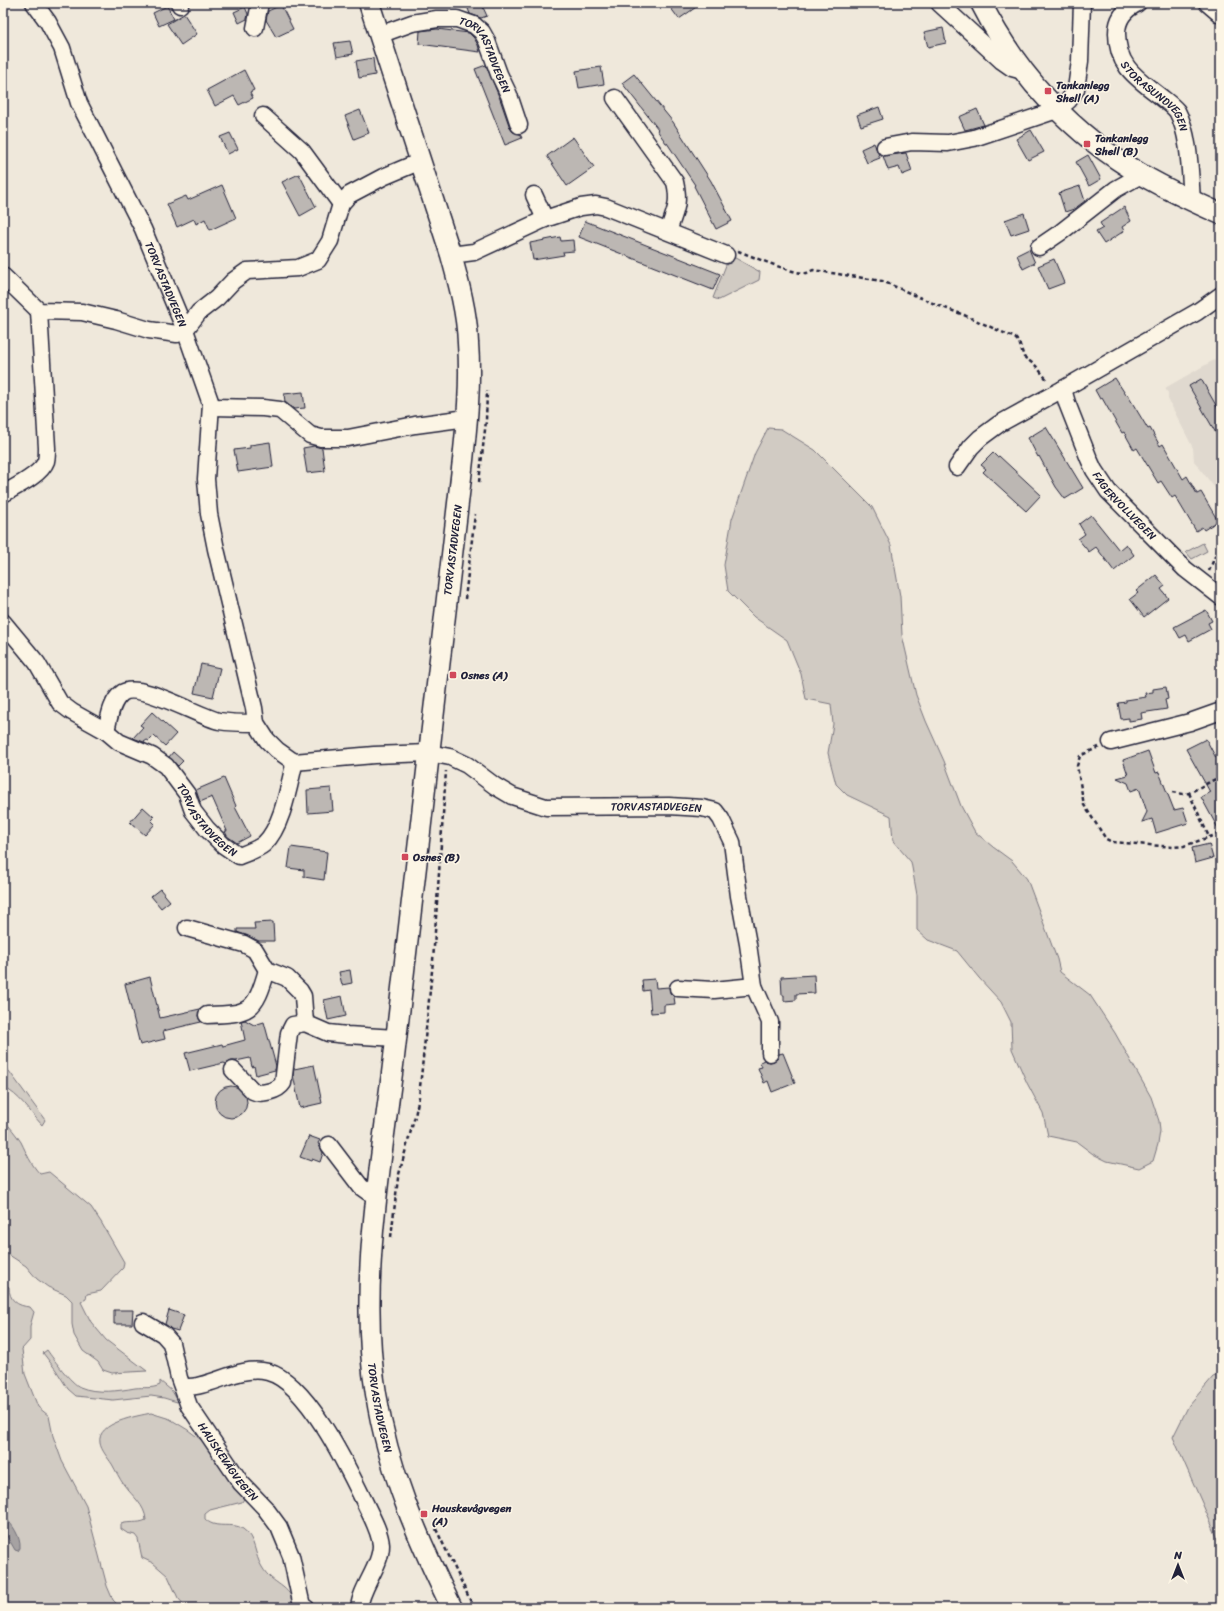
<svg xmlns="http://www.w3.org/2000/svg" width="1224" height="1611" viewBox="0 0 1224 1611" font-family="Sriracha,sans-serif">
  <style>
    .built { fill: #e0d9cf }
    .green { fill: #d1cbc3; stroke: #7a767f }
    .water { fill: #a6a2a2; stroke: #716f79 }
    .building { fill: #bcb7b3; stroke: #22223b }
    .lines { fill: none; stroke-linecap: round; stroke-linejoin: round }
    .minor-casing { stroke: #22223b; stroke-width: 19 }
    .major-casing { stroke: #22223b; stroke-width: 23 }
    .path { stroke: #22223b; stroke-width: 2.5; stroke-dasharray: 4 3; stroke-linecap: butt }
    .minor { stroke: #fcf5e5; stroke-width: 16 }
    .major { stroke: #fcf5e5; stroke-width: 20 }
    .poi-dot { fill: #d1495b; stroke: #fcf5e5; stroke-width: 1.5 }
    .labels { text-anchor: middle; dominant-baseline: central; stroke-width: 3; stroke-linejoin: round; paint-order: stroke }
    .street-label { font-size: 11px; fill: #22223b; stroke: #fcf5e5 }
    .poi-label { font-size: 11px; font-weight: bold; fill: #22223b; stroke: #fcf5e5; text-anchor: start }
  </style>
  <rect width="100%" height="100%" fill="#efe8db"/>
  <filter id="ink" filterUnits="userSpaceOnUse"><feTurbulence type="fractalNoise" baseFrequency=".025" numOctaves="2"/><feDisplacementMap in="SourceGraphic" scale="8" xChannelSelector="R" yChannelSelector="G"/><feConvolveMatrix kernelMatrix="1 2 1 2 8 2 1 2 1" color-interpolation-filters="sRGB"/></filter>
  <g filter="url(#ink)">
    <path class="built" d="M1221,356V496L1194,461L1193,448L1168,399V393L1165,388Z"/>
    <path class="green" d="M730,255L760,272L759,280L719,300L713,298Z
      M768,428L781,429L815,450L872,507L891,545L900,596L902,635L916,695L926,721L944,761L961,806L975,832L993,847L1012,861L1027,879L1057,959L1060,972L1090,995L1115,1033L1151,1097L1159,1121L1160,1131L1158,1144L1153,1161L1139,1168L1107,1161L1093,1154L1077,1142L1048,1136L1043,1113L1027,1083L1012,1049L1011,1022L1001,1002L979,978L957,951L928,940L917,930V895L911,862L893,841L891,816L847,795L836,784L828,753L833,724L831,704L806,699L801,674L787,640L754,617L728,591L724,565L732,519L755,453Z
      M1203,543L1207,551L1192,559L1186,552Z
      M3,1067L9,1071L45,1120L42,1125C29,1111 20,1095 3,1087Z
      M3,1119C9,1126 16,1134 21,1142C27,1154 30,1163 40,1174L49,1172L91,1207L101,1222L124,1262L123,1268L101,1291L87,1294L86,1299L81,1302L91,1322L106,1340L147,1371L112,1373L103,1370L98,1362L83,1351L74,1335L72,1324V1301L66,1295L48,1287L37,1279L26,1266L3,1251Z
      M3,1284L9,1287C9,1300 17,1306 30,1307L34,1312L30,1326V1340L22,1349L25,1374L38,1407L49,1416L53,1436L62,1461L86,1506L107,1586L113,1600L121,1608H18L3,1604Z
      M47,1350C54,1360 71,1383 80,1387C96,1394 119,1391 135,1388C144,1387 152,1389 160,1385V1381L172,1391L178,1401L177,1402L164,1398L151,1396L113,1400L76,1396L68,1389L56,1370L43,1353Z
      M1221,1374V1546L1173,1437L1189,1405L1213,1377Z
      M151,1413L170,1419L188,1430L212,1448L245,1497L242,1502L210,1510L205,1514V1519C207,1521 210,1523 213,1524C223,1527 235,1523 243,1529C256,1538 254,1555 262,1567C273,1586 289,1583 297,1608H187L178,1598L168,1576L153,1563L142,1558L138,1539L135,1535L127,1533L121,1529V1524C129,1521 138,1524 146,1520C145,1505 133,1497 124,1485C119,1478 116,1471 112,1464C108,1458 101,1450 100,1443C96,1422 138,1416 151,1413Z"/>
    <path class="water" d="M3,1516C12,1523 21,1537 20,1548L18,1551L15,1550L7,1536L3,1532Z"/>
    <path class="building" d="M474,3H481L487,16L481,18L470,14L467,6Z
      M667,3H702L679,19Z
      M281,5L293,29L276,37L266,20L268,11Z
      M167,6L174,19L159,26L153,13Z
      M245,7L248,14L247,19L239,23L234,12Z
      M184,14L197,34L181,45L167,24Z
      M943,28L946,43L928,47L924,32Z
      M437,29L469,33L474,38L478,45L480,52L419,44L420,31Z
      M350,41L353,54L337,57L334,43Z
      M373,58L375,75L359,78L356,61Z
      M486,65L500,99L510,128L513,132L520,134L522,138L505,145L475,69Z
      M601,67L604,84L579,88L576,71Z
      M244,70L254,90L250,92L253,98L239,105L234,96L215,106L207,90Z
      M634,74L673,122L711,181L732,221L716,229L694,186L695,185L667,143H666L657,130L658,129L622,83Z
      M879,107L883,119L861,126L857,115Z
      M977,109L984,125L965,130L959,117Z
      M360,110L369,133L354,139L345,116Z
      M1031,130L1044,152L1028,160L1016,139Z
      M230,133L238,149L228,154L220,137Z
      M573,137L594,167L567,186L547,156Z
      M874,143L880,158L867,163L861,149Z
      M906,153L912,171L902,175L899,167L888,170L883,156Z
      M1088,155L1101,179L1089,186L1076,162Z
      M299,174L316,207L300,216L282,182Z
      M222,185L236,218L210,230L205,219L196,224L194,219L177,227L167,204L186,196L188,200Z
      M1080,186L1085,201L1074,209L1065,212L1059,193Z
      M1124,207L1131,221L1122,227L1124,231L1104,244L1096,232L1103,228L1100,223Z
      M1024,213L1029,229L1011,235L1005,220Z
      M585,221L720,274L713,290L579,237Z
      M560,237L561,241L573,240L574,251L563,252L564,255L533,260L530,243Z
      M1029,249L1035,263L1023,269L1017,255Z
      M1054,259L1064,283L1048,289L1038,266Z
      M1115,378L1126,395L1127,394L1148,429L1150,428L1160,446L1163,444L1183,479L1187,476L1197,494L1201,492L1218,521L1204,530L1202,527L1196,531L1175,496L1172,498L1161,481L1158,483L1137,448L1134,450L1124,432L1122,433L1102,398L1100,399L1095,390Z
      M1201,379L1221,414V442L1189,386Z
      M303,392L305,408L294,409L285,402L284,394Z
      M1046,427L1083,488L1065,499L1056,487L1039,456L1038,457L1028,438Z
      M270,442L273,467L238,472L234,450L250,448V445Z
      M314,446L322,448L325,471L307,473L303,448Z
      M993,453L997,457L999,456L1041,495L1026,511L983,472L986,469L981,465Z
      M1091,515L1119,550L1126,544L1134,555L1114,571L1096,547L1089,552L1078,539L1085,534L1079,524Z
      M1156,575L1165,586L1161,589L1168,598L1144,617L1130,599L1138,593L1136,591Z
      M1206,610L1212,621L1208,623L1211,629L1189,641L1186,635L1180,638L1174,627Z
      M201,664L220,668L213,697L194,693Z
      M1166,687L1168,699L1165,700L1167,709L1141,713L1142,719L1129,721V718L1121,719L1118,703L1126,702V700L1146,697L1145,693L1153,692V689Z
      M152,712L176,734L165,746L154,736L149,741L147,740L144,742L133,738L143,727L140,725Z
      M1206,739L1216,758L1221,756V834L1201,797L1210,792L1186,749Z
      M1148,751L1156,773L1159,772L1174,810L1183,808L1188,823L1156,833L1152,819L1142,822L1147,812L1139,788L1131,791L1128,783L1117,778L1128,775L1123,760Z
      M173,752L183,761L178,766L169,757Z
      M224,778L236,806L235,807L250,836L237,843L227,836L225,831H227L212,797L200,802L196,790Z
      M331,788L333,811L308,813L307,790Z
      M143,807L154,817L151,820L155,824L145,835L130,822Z
      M1209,844L1213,858L1195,863L1192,848Z
      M291,847L327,852L324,880L304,877V870L288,868Z
      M160,889L170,901L161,908L151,896Z
      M273,922L274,941H259L248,936L237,932V929H255L254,923Z
      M350,970L352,983L342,985L339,972Z
      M814,975L815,993L796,994V1000L784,1001V995H782L781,977Z
      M150,977L160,1018L200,1009L198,1016L201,1022L163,1031L165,1039L140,1045L125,984Z
      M655,979L656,988L669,987L670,993L674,997L675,1004L664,1005V1012L651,1013L649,990L643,991L642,980Z
      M342,996L346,1016L328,1020L324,1000Z
      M245,1020L254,1025L264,1022L276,1066L275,1070L256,1075L254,1066L252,1067L250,1058L236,1061H231L226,1064L224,1063L190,1071L185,1053L222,1044L223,1046L245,1040L241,1021Z
      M783,1053L795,1083L772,1092L768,1081L764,1083L758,1068L762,1067L760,1062L764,1060L770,1062L774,1061L778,1058L779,1054Z
      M314,1065L322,1103L300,1108L293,1075L294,1069Z
      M215 1102a16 16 0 1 1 32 0a16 16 0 1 1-32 0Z
      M309,1136L320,1140L318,1143L323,1153L320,1162L312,1159L311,1161L300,1157Z
      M114,1310H133L132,1324H114Z
      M169,1310L184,1315L178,1331L171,1329L165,1324Z"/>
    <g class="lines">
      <defs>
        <g id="minor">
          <path id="s1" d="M34,3L48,22L62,48L79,103L143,229L185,330L211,404L206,479L209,514L216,549L254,708L256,723L267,740L277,750L294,762L374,755L429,753L450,757L467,765L495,786L512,796L546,807L669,806L702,808L715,811L721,819L732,842L739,896L748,944L754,986L770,1022V1053"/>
          <path d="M179,3L180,5"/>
          <path d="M939,3L1002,61L1012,68L1023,71"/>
          <path id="s2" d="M1138,3C1125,9 1117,18 1117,33C1117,67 1137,78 1161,97C1166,101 1173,106 1177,111C1190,135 1190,174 1192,201"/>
          <path d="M1207,3L1221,15"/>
          <path d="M255,28L260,3"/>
          <path id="s3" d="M379,35L412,23L437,19H457L474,25L482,32L487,41L499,74L509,95L519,125"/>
          <path d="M615,98L675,182C680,203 675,212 668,231"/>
          <path d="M263,116L302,151L341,204"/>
          <path d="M885,147L912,142L948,143L974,138L1057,110L1069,100L1076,89L1080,61L1082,3"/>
          <path d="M534,195L545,219"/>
          <path d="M1039,247L1061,232L1116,189L1141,175"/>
          <path d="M451,255L474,252L545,219L581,207L596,205L606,207L726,255"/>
          <path d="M3,276L39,311L82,312L116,320L149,330L177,334L185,330L199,312L217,298L233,281L247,271L298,268L318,260L330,241L341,204L349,195L383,177L421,161"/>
          <path id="s4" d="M1063,389L1067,403L1089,459L1094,470L1108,491L1185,569L1221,597"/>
          <path d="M212,407L263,408L280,410L310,435L321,438H348L415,425L467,418"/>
          <path d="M957,467L971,447L980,438L999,424L1063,389L1197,312L1221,295"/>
          <path d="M3,494C15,487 41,475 46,461C47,457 47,452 47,448L39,311"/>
          <path id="s5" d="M3,622L37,663L60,703L72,712L106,731L119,742L152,756L166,766L187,794L193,811L207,829L223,845L239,856C247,853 258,849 264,844C281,828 288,791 293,769L294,762"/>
          <path d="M106,731C109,719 111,702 121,694C137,679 199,717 219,721C231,723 244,723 256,723"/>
          <path d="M1111,742L1190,722L1221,711"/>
          <path d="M187,928L244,944L255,950L267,970L287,978L300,991L303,996L305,1023"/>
          <path d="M678,988L714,990L754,986"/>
          <path d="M207,1015C250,1014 255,1012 267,970"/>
          <path d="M233,1070L253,1091C261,1095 278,1091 283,1083L289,1033L293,1025L305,1023L328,1033L347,1035L396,1038"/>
          <path d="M329,1145L361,1187L368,1192L377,1195"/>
          <path id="s6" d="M143,1322L163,1334L171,1343L179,1378L189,1406L241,1483L265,1508L279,1527L291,1556L302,1606L306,1608"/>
          <path d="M183,1387C188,1387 195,1387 201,1385C223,1380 244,1366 268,1372C307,1382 348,1468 365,1503C371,1516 380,1531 381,1545C381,1566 361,1587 359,1608"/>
        </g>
        <g id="major">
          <path id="s7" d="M369,3L451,255C459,284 467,313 468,343C471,382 467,422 463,460C458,506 452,552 447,598C429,751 412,904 394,1057C381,1166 358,1285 376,1394C388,1470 418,1539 452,1608"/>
          <path d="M981,3C1017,75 1073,135 1142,175C1168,190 1194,202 1221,214"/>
        </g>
      </defs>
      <use href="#minor" class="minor-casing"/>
      <use href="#major" class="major-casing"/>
      <path class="path" d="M738,251C752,256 795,275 807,273C809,272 811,271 813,270L882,281L937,305L964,315L1015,338L1019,342L1024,357L1036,366L1048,381
        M479,482L486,421L487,391
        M1209,571L1221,542
        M465,599L475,514
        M1099,747L1080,756L1077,766L1084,805L1106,839L1112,842L1174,847L1184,846L1221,833
        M1173,792L1183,794L1189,793L1221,776
        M1189,793L1209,837
        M391,1237L398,1178L415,1116L419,1097L433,961L446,771
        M436,1529L474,1608"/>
      <use href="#minor" class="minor"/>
      <use href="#major" class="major"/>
    </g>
  </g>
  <g class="poi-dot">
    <rect x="1044" y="87" width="8" height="8" rx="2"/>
    <rect x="1083" y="140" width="8" height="8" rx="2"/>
    <rect x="449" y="671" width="8" height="8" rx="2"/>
    <rect x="401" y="853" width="8" height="8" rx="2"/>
    <rect x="420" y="1510" width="8" height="8" rx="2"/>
  </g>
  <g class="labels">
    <g class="street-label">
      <text stroke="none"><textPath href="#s3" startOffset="129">TORVASTADVEGEN</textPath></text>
      <text stroke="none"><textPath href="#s2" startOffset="116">STORASUNDVEGEN</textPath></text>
      <text stroke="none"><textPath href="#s1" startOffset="312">TORVASTADVEGEN</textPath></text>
      <text stroke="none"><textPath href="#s4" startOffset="134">FAGERVOLLVEGEN</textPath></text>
      <text transform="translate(453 550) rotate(-83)">TORVASTADVEGEN</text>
      <text stroke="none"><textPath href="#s1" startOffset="1196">TORVASTADVEGEN</textPath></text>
      <text stroke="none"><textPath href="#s5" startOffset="292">TORVASTADVEGEN</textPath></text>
      <text stroke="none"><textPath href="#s7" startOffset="1426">TORVASTADVEGEN</textPath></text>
      <text stroke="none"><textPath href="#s6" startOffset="169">HAUSKEVÅGVEGEN</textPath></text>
    </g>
    <g class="poi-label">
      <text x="1056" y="85">Tankanlegg<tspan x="1056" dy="13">Shell (A)</tspan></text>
      <text x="1095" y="138">Tankanlegg<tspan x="1095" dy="13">Shell (B)</tspan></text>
      <text x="461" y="675">Osnes (A)</text>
      <text x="413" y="857">Osnes (B)</text>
      <text x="432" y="1508">Hauskevågvegen<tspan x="432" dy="13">(A)</tspan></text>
    </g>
  </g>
  <rect width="1224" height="1611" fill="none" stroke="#fcf5e5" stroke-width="16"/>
  <rect x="8" y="8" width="1208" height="1595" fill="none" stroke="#22223b" stroke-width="1.5" filter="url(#ink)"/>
  <g transform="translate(1178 1565)" stroke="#fcf5e5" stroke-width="3" paint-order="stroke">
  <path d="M0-3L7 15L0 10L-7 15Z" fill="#22223b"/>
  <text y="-6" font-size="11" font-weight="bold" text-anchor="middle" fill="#22223b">N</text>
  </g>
</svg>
